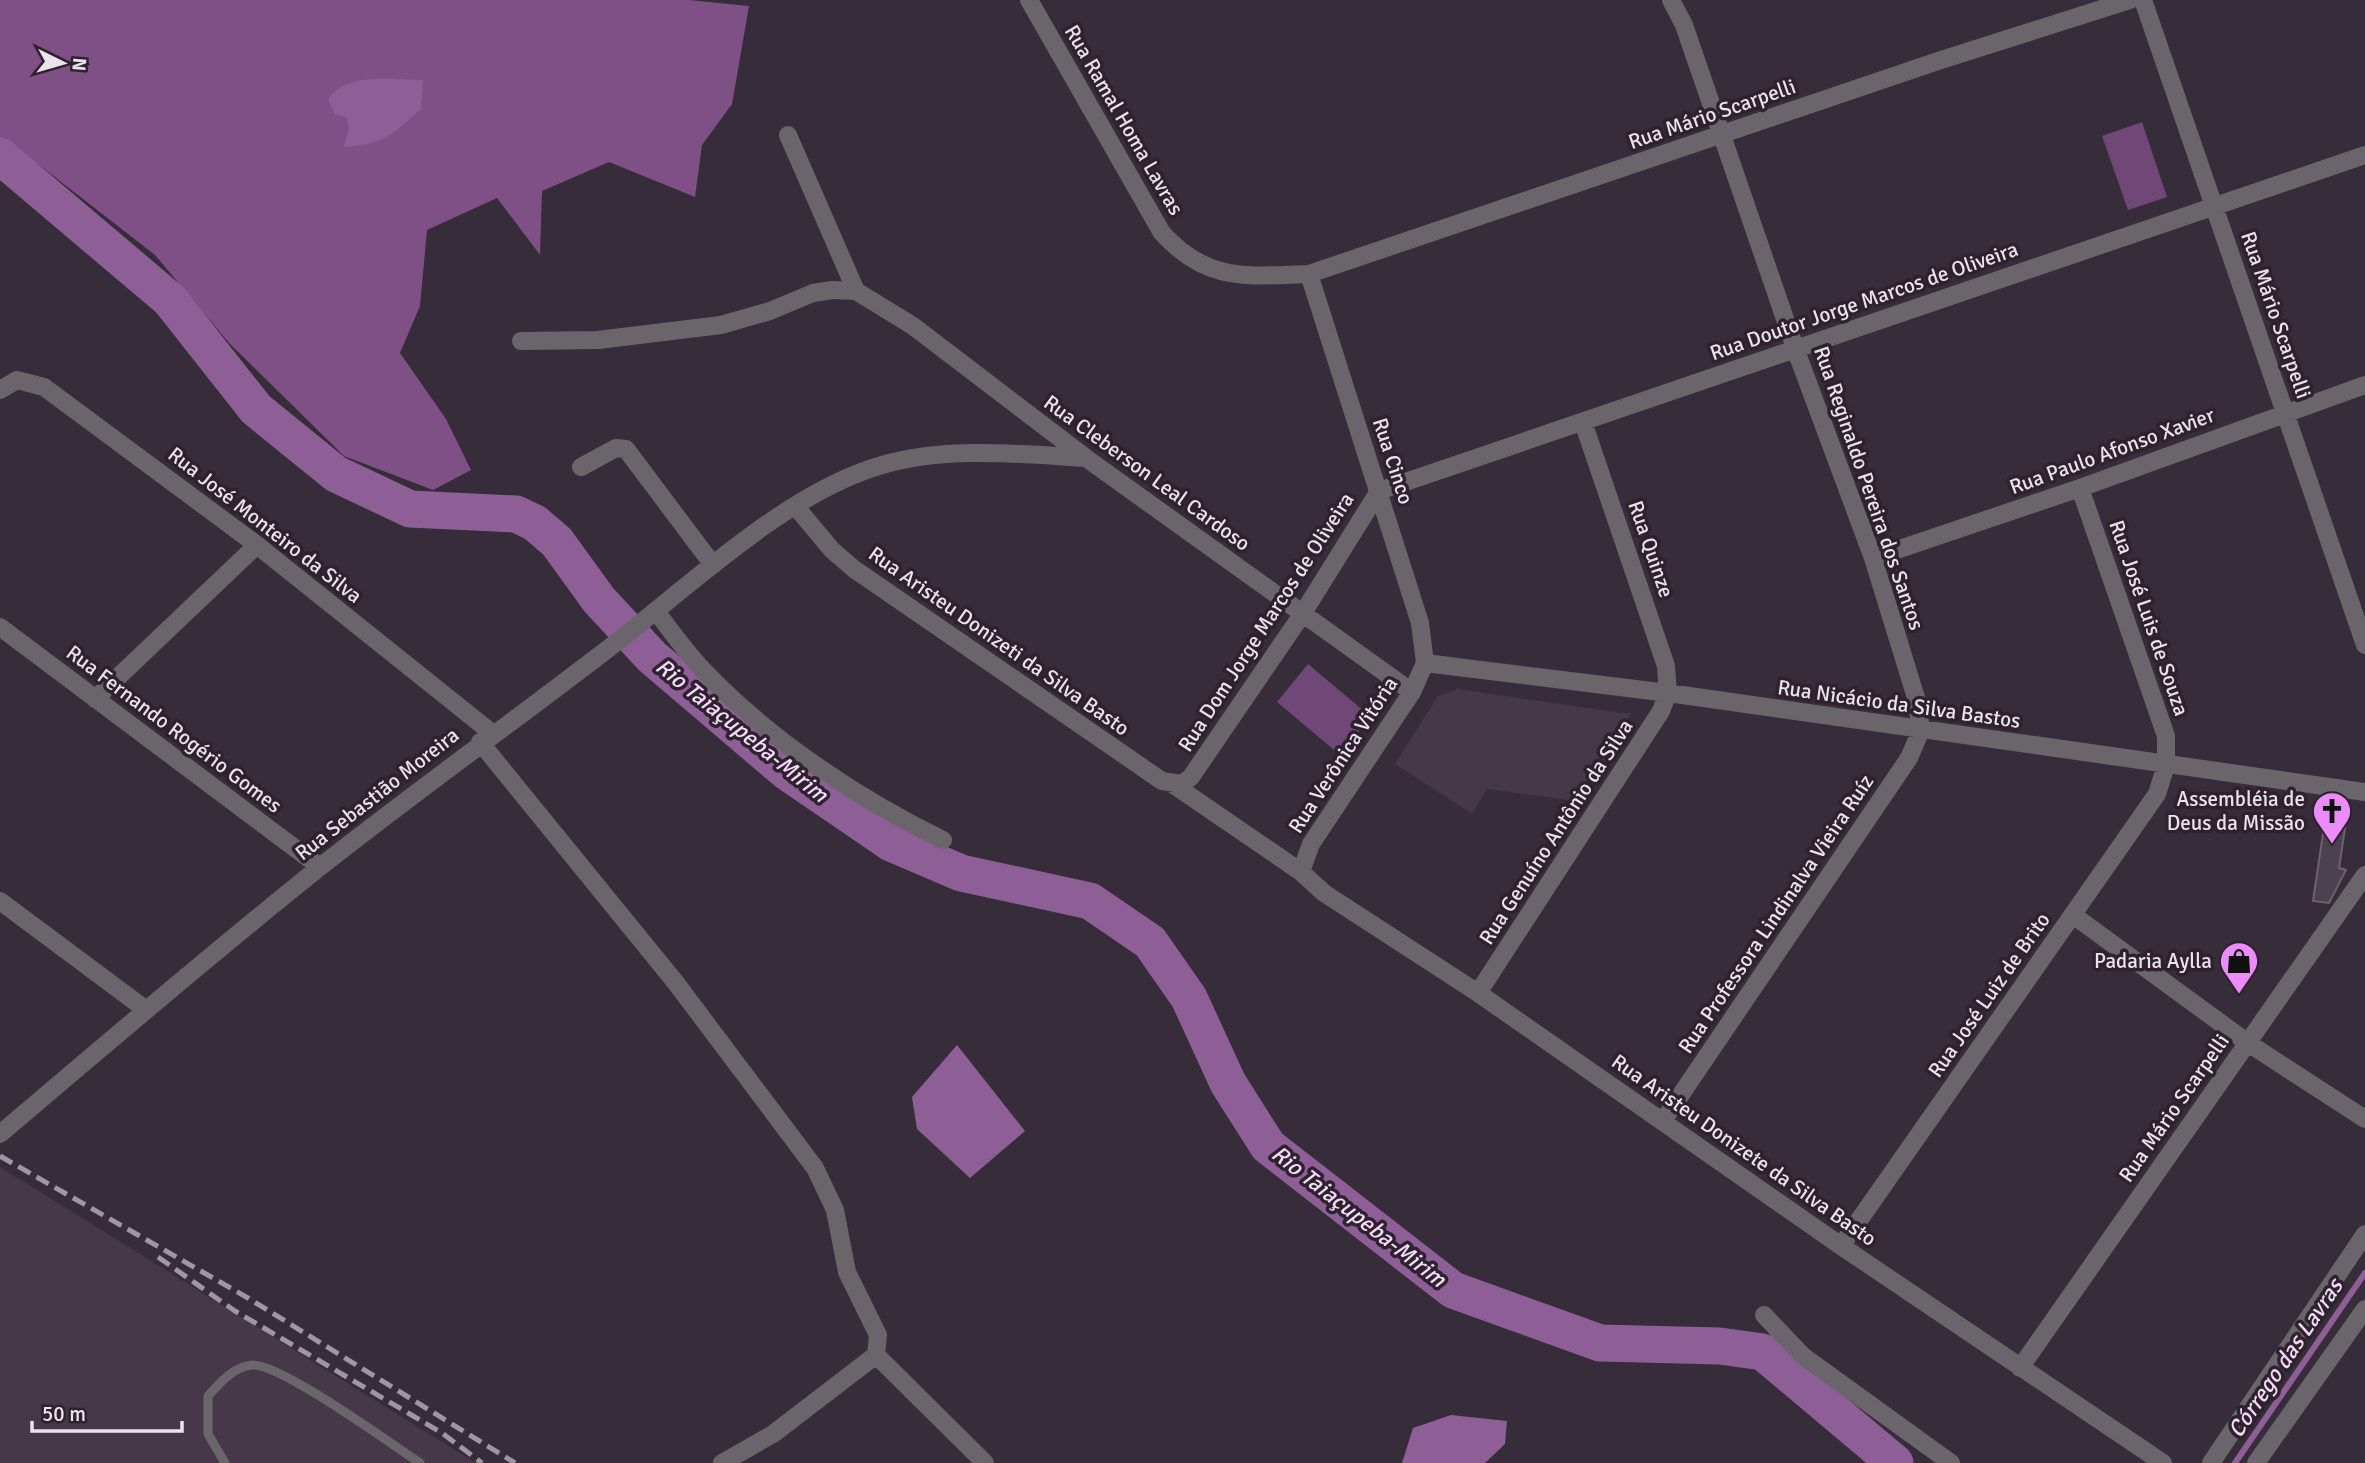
<svg xmlns="http://www.w3.org/2000/svg" width="2365" height="1463" font-family="Signika,sans-serif">
<rect width="100%" height="100%" fill="#372c39"/>
<!-- built -->
<path fill="#463749" d="M1458,689L1622,713H1631L1584,802L1487,789L1472,814L1395,764L1438,696Z
M0,1167L476,1463H0Z"/>
<!-- green -->
<path fill="#704877" d="M2142,122L2167,197L2128,210L2102,136Z
M1308,664L1371,717L1340,755L1277,702Z"/>
<!-- forest -->
<path fill="#7e5086" d="M0,0H689L749,6L732,104L702,145L695,197L609,162L542,191L540,255L497,198L427,230L420,306L400,353L446,419L471,470L433,490L344,456L230,344L155,255L38,164L0,141Z"/>
<!-- water -->
<path fill="#8e5f96" d="M423,80L421,109C391,135 386,144 344,147L349,129L347,118L335,114L328,100C344,71 393,80 423,80Z
M957,1045L1025,1131L970,1178L917,1129L912,1097Z
M1451,1415L1507,1421L1505,1444L1485,1463H1402L1413,1428Z"/>
<g fill="none" stroke-linecap="round" stroke-linejoin="round">
<!-- stream -->
<path stroke="#8e5f96" stroke-width="6" d="M2235,1463L2365,1273"/>
<!-- river -->
<path stroke="#8e5f96" stroke-width="37" d="M0,156L170,300L256,409L336,474L410,509L516,514L535,523L557,542L599,600L652,657L787,772L891,843L961,873L1090,901L1150,942L1189,998L1228,1083L1268,1146L1453,1290L1600,1343L1720,1346L1763,1352L1895,1463"/>
</g>
<!-- building -->
<path fill="#4c414e" stroke="#6d616f" stroke-width="2" d="M2325,820L2346,822L2339,868L2346,870L2329,903L2313,901Z"/>
<g fill="none" stroke-linecap="round" stroke-linejoin="round">
<!-- lane -->
<path stroke="#6a656b" stroke-width="9" d="M225,1463L208,1434V1396C220,1383 233,1367 252,1365C280,1363 391,1444 420,1463"/>
<!-- street -->
<path stroke="#6a656b" stroke-width="18" d="M1029,0L1162,233C1208,283 1246,276 1309,274L1941,60L2130,0
M2143,0L2365,645
M788,135L856,291
M1309,274L1420,623L1425,663
M521,341L598,340L721,325L770,311L813,293L832,290L856,291L913,326L1086,458L1412,692
M0,390L17,380L44,387L257,545L492,733
M581,467L616,448L626,449L713,565
M796,507L832,550L854,569L1162,781L1182,784L1191,777L1303,613L1379,491L2365,155
M1873,558L2080,488L2365,385
M656,611C671,631 686,652 703,670C770,740 857,798 943,840
M0,627L320,867
M1425,663L1668,693L2365,792
M95,699L257,545
M480,742L676,983L815,1168L835,1210L847,1272L878,1335L876,1355L773,1434L722,1463
M1174,785L1301,872L1324,893L1478,993L1841,1246L2163,1463
M1301,872L1311,844L1412,692L1425,663
M0,901L145,1009
M2073,915L2248,1043L2365,1119
M1478,993L1661,711L1668,693L1666,666L1583,422
M1663,1121L1909,758L1921,730L1917,701L1873,558L1795,348L1684,25L1671,0
M0,1134C106,1044 211,954 320,867C415,792 513,722 609,648C689,587 785,493 882,465C946,446 1020,454 1086,458
M1841,1246L2157,794L2166,765V736L2080,488
M1764,1315L1803,1356L1951,1463
M876,1355L985,1463
M2020,1368L2365,875
M2211,1463L2365,1234
M2256,1463L2365,1309"/>
<!-- rail -->
<path stroke="#9e96a0" stroke-width="5" stroke-dasharray="14 7" stroke-linecap="butt" d="M0,1156L248,1298L515,1463
M158,1257L235,1311L442,1433L482,1463"/>
</g>
<!-- icons -->
<defs>
<g id="church-pin" transform="scale(2.0125)"><path d="M0 17L-7.5 6A9.5 9.5 0 1 1 7.5 6Z" fill="#ec8cfb" stroke="#2d222e"/><path d="M-1.2-6h2.4v3.5h3.3v2.4h-3.3V6h-2.4V-.1h-3.3v-2.4h3.3Z" fill="#111"/></g>
<g id="shop-pin" transform="scale(2.0125)"><path d="M0 17L-7.5 6A9.5 9.5 0 1 1 7.5 6Z" fill="#ec8cfb" stroke="#2d222e"/><path d="M-5-2.5h2.3a2.7 3.5 0 0 1 5.4 0H5L5.5 6h-11ZM-1.5-2.5h3a1.5 2.3 0 0 0-3 0Z" fill="#111"/></g>
</defs>
<g fill-rule="evenodd">
<use href="#church-pin" x="2332" y="811"/>
<use href="#shop-pin" x="2239" y="961"/>
</g>
<g text-anchor="middle" stroke-width="7" stroke-linejoin="round" paint-order="stroke">
<!-- street labels -->
<g font-size="21" fill="#eae3eb" stroke="#2d222e">
<text transform="translate(1712 114) rotate(-19)" y="7">Rua Mário Scarpelli</text>
<text transform="translate(1124 120) rotate(60)" y="7">Rua Ramal Homa Lavras</text>
<text transform="translate(1864 301) rotate(-19)" y="7">Rua Doutor Jorge Marcos de Oliveira</text>
<text transform="translate(2276 315) rotate(71)" y="7">Rua Mário Scarpelli</text>
<text transform="translate(2112 451) rotate(-20)" y="7">Rua Paulo Afonso Xavier</text>
<text transform="translate(1393 461) rotate(72)" y="7">Rua Cinco</text>
<text transform="translate(1147 473) rotate(36)" y="7">Rua Cleberson Leal Cardoso</text>
<text transform="translate(1869 488) rotate(71)" y="7">Rua Reginaldo Pereira dos Santos</text>
<text transform="translate(265 525) rotate(38)" y="7">Rua José Monteiro da Silva</text>
<text transform="translate(1651 549) rotate(71)" y="7">Rua Quinze</text>
<text transform="translate(2149 618) rotate(71)" y="7">Rua José Luis de Souza</text>
<text transform="translate(1266 622) rotate(-57)" y="7">Rua Dom Jorge Marcos de Oliveira</text>
<text transform="translate(999 641) rotate(35)" y="7">Rua Aristeu Donizeti da Silva Basto</text>
<text transform="translate(1899 704) rotate(8)" y="7">Rua Nicácio da Silva Bastos</text>
<text transform="translate(174 729) rotate(37)" y="7">Rua Fernando Rogério Gomes</text>
<text transform="translate(1343 755) rotate(-57)" y="7">Rua Verônica Vitória</text>
<text transform="translate(377 794) rotate(-38)" y="7">Rua Sebastião Moreira</text>
<text transform="translate(1556 832) rotate(-57)" y="7">Rua Genuíno Antônio da Silva</text>
<text transform="translate(1776 914) rotate(-56)" y="7">Rua Professora Lindinalva Vieira Ruíz</text>
<text transform="translate(1989 995) rotate(-55)" y="7">Rua José Luiz de Brito</text>
<text transform="translate(2174 1108) rotate(-55)" y="7">Rua Mário Scarpelli</text>
<text transform="translate(1744 1150) rotate(35)" y="7">Rua Aristeu Donizete da Silva Basto</text>
</g>
<!-- poi labels -->
<g font-size="21" fill="#eae3eb" stroke="#2d222e" text-anchor="end">
<text x="2305" y="806">Assembléia de<tspan x="2305" dy="24">Deus da Missão</tspan></text>
<text x="2212" y="968">Padaria Aylla</text>
</g>
<!-- water labels -->
<g font-size="23" font-style="italic" fill="#f4d9f8" stroke="#2d222e">
<text transform="translate(742 730) rotate(39)" y="8">Rio Taiaçupeba-Mirim</text>
<text transform="translate(1359 1216) rotate(38)" y="8">Rio Taiaçupeba-Mirim</text>
<text transform="translate(2285 1358) rotate(-56)" y="8">Córrego das Lavras</text>
</g>
</g>
<!-- north arrow -->
<g transform="translate(63 63) rotate(95)" stroke="#2d222e" stroke-width="5" paint-order="stroke">
<path d="M0-5L12 26L0 18L-12 26Z" fill="#eae3eb"/>
<text y="-10" font-size="19" font-weight="bold" text-anchor="middle" fill="#eae3eb">N</text>
</g>
<!-- scale -->
<path d="M32 1421v10h150v-10" fill="none" stroke="#eae3eb" stroke-width="3.5"/>
<text x="42" y="1421" font-size="21" fill="#eae3eb" stroke="#2d222e" stroke-width="5" paint-order="stroke">50 m</text>
</svg>
